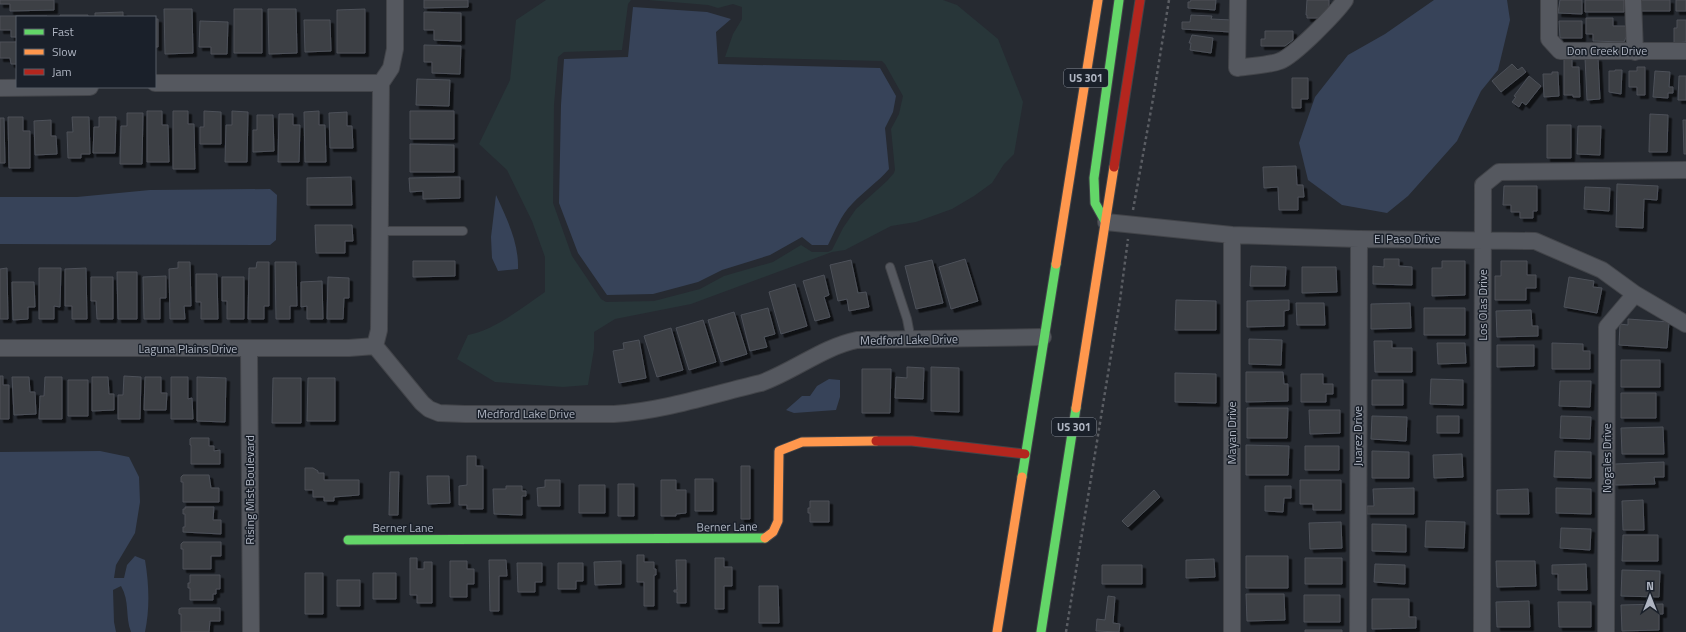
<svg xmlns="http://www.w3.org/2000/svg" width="1686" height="632" font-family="'Titillium Web',sans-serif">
<defs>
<filter id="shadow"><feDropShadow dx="3.5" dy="3.5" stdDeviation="0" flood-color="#0009"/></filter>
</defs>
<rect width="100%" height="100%" fill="#262a31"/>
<!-- green -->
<path fill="#283639" d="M546,0H631L628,4L622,50L564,52L558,57L554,105L553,203L572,256L601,299L606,302L654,301L700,289L724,276L773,262L801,245L812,252H828L832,250L843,228L856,209L887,181L894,173L895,170L891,129L899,114L903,96L885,64L882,61L725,57L733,34L742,19V7L733,4L718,8L708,5L648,0H943L957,5L998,39L1023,102L1014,154L1004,164L992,183L974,196L952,209L916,222L891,226L845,250L832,252L691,304L615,319L594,332V349L588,385L563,387L495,382L457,359L468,335C495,330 523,307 545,292V257L532,221L507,170L479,144L510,80L516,20Z"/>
<!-- water -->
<path fill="#374359" d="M1434,0H1507L1510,20L1498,70L1481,91L1457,141L1408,196L1387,213L1342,205L1308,180L1299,143L1315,97L1348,55L1385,34Z
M633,7L707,12L731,19L716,32L718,64L880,68L896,96L893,112L885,128L889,169C878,182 864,191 852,204C841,215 835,231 828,245H812L802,237L770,255L722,270L698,282L653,294L607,295L578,253L559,203L561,105L564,59L628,57Z
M270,189L277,195L276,240L270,245L0,244V197H77L150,190Z
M496,195C507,219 519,243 518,269L498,271L492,258L491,237Z
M829,379L840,380V397L836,410L794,413L786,410L802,396H810L817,386Z
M100,451L129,457L139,477L140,502L135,533L116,565L114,578H124L127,565L135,556L145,560C149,584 150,608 145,632H131C125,617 130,601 121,586L113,590L114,622L116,632H0V452Z"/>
<!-- building -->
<path fill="#3c3f45" stroke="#4d5159" filter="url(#shadow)" d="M0,0H54V10L10,11V4H0Z
M424,0H468V7L424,8Z
M1191,0H1216L1215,10L1188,8V2H1190Z
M1307,0H1329V6L1322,18H1307V15H1306Z
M1560,0H1582V14L1558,13Z
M1585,0H1624V12H1585Z
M1639,0H1670V11H1638Z
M1676,0H1686V11H1676Z
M164,9H192L193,53L165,54Z
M234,9H262V53H234Z
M268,9H296L297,53L269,54Z
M365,9V53H337V10Z
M123,12V17H95V13Z
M424,12L461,13V41L434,40V30H424Z
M60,15H88V17H60Z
M1191,15L1212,16L1211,19L1231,20L1230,32L1182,29V22H1190Z
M0,16H47V17H17V37H11V30H0Z
M1586,18H1613V26H1627V35L1624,42L1593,41V34H1586Z
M155,19H158V47H155Z
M304,20H330L331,51L305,52Z
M1677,20H1686V42L1674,43V28H1677Z
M200,21L228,22L227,54H211V47H199Z
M1559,21H1582V38H1560Z
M1265,31H1293V40L1285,46H1261V39H1265Z
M1192,35L1213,38L1211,53L1190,50L1191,43H1189Z
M0,42H17V64H11L10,58H0Z
M424,45L461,46L460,74L432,73V62H424Z
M1585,58H1598L1600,99L1587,100Z
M1564,59H1572V67H1579L1580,97H1573V95H1564Z
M1512,64L1518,70L1522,67L1526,72L1501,92L1492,81Z
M1637,67H1645V95H1637V87H1629V71H1637Z
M1615,70H1622L1621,94L1609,92V71H1615Z
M1655,71L1670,72L1669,87H1673V93H1668V98L1653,97Z
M1552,72H1558L1559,96L1544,97L1543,74H1552Z
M1529,76L1541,86L1526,105L1522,102L1519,107L1512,102L1516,97L1514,96Z
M1679,76H1686V100H1678Z
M1292,78H1308V99H1301V108H1292Z
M417,79L450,80L449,106L416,105Z
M147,111H162V125H168L169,162H147Z
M173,111H188V124H194L195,169H173Z
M204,111L221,112V144H200V127H204Z
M232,111L248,112L247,162H225L226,125H232Z
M319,111V125H325L326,162H305L304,112Z
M410,111H454V139H410Z
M347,112V126H352L353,148H330L329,113Z
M127,113H143L142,164H120L121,126H127Z
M279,114H293V125H300L299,162H278Z
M1650,114L1668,115L1667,152H1649Z
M257,115H273L274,151L253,152V130H257Z
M8,117H23V131H30V168H9Z
M72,117H89L90,154H81V158H68L67,132H73Z
M99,117H116L115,153H93L94,127H99Z
M0,118H4L5,163H0Z
M51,120V136H56L57,154L35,155L34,121Z
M1683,120H1686V154H1684Z
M1547,125H1571V158H1547Z
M1578,126H1601L1600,155L1577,154Z
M410,144L454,145V172H410Z
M1296,166L1297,185H1303L1304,197H1298V210H1279L1278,187L1264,188L1263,167Z
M351,177L352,205H307V178Z
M460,177V198L423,199V191L410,192L409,178Z
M1617,184L1658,186L1657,200L1644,199L1643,228L1616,227Z
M1504,186H1537V211H1533V218H1520V212H1511V205H1503Z
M1585,187L1610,188L1609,211L1584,209Z
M315,225H352L353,241H345V253H316Z
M965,259L978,301L951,309L939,267Z
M1384,259H1399V266L1412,267V285L1373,284V266L1384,267Z
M851,260L858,293L866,292L869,307L849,311L847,299L838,301L830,265Z
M932,260L943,303L916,309L905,266Z
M413,261H455V276L413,277Z
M1442,261H1465V295L1432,296V268H1442Z
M1501,261H1527V275H1536V288H1526V300H1495V276H1501Z
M178,262H190L191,306H184L185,319H170L169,269L178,268Z
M257,262H269V306H264V319H248L249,268H256Z
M275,262H296L297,306H290V319H276Z
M1251,266L1286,267L1285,286H1250Z
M1302,267H1336L1337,292L1302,293Z
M7,268L8,319H0V269Z
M39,268H61L60,307L54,306V319H39Z
M86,268L87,319H72V306H65V269Z
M117,272H137V319H118Z
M196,274H217L218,319H201V302H196Z
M824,275L829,295L824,297L830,317L815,321L803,281Z
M166,276V298H160V319H144L143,277Z
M91,277H113V319H97L96,301H91Z
M222,277H244V319H227V301H222Z
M328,277L349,278V298H344L343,319H327Z
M1569,277L1594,281L1593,287L1602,288L1597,313L1564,307Z
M322,281L323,319H307V306L301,307V282Z
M12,282H34L35,307H28V319L13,320Z
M795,284L807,326L781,334L769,292Z
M1176,300L1216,301V330H1175Z
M1289,300V310L1284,311V326L1247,327V301Z
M1296,303H1324L1325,325H1297Z
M1410,303L1411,328L1371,329V304Z
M768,308L775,334L764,337L767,347L750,351L741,315Z
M1424,308H1465V335H1424Z
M1531,310L1532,326H1538V336L1497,337L1496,311Z
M734,312L747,354L721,362L708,320Z
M1628,319L1669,322L1667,348L1619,345L1620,324L1628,325Z
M703,320L716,362L689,370L676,328Z
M671,328L683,370L657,377L644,336Z
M1249,339L1282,340L1281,365L1249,364Z
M639,340L646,378L619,383L613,351L624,349L623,343Z
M1374,341H1392V348H1412V372H1375Z
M1437,343H1465L1466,363L1438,364Z
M1552,343L1583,344V351H1590V369H1552Z
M1497,345H1534V366L1497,367Z
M1621,360H1660V387H1621Z
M907,367L924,368L923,399L895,398L896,377L907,378Z
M931,367L959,368V412L931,411Z
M862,369H891L890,413H862Z
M1246,372H1283L1284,384H1288V401L1246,402Z
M1175,373L1216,374V403L1175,402Z
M1301,374H1323V384H1333V394H1326V402H1301Z
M0,376H3V385H9V419H0Z
M124,376L141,377L140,419H118V395H123Z
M12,377H29L30,392H35L36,414L14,415Z
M45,377H62V419H39L40,396H44Z
M92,377H108L109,394H114V410L92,411Z
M145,377H161V393H167L166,410H144Z
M171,377H188V399L192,398L193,419H171Z
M197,377L226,378L225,422L197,421Z
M273,378H301V423H272Z
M308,378H335V421H307Z
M1431,379L1463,380V405L1430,404Z
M68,380H88V416H68Z
M1372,380H1403V405H1372Z
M1560,381H1591L1590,407L1559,406Z
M1621,393H1656V418H1621Z
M1247,408H1288L1287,438H1247Z
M1309,410H1340V433L1310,434Z
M1372,416L1407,417L1406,441L1371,439Z
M1437,416H1459V433H1437Z
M1561,416L1591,417L1590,439L1560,438Z
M1663,427L1664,454H1622L1621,428Z
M191,438H209V446H214V451L220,450V464H191V445H190V439Z
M1246,445L1289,446L1288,475H1246Z
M1305,446H1339V470H1305Z
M1372,451L1409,452V478H1372Z
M1555,451L1591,452V478L1554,477Z
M1462,454L1463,477L1434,478L1433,455Z
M467,456H476V466H483V509H467V505H459V486L467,485Z
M1664,462V477H1654L1655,484L1615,485V464Z
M741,466H750V519H741Z
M305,468H313L318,471V473H324V480H359V495L334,497V501H324V497H313V490H305Z
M390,472H399L398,515H389Z
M183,475H209L211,488H219V502H183V482H181V477Z
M427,476H449L450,503L428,504Z
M695,479H713V511H695Z
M545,480H560V506H538L537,488L545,487Z
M661,480H676V490H686V513L676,514V516H661Z
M1300,480H1341V510H1313V504H1300Z
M618,484H634V516H618Z
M579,485H605V513H579Z
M506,486H522V491H526V496H522V515L494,514L493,489H506Z
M1265,486H1291V498H1284L1283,512L1265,511Z
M1414,488V514H1367V506H1374L1373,489Z
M1556,488L1591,489V514L1556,513Z
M1528,489L1529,514H1497V490Z
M1154,490L1160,497L1128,527L1122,521Z
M1643,500L1644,530H1623L1622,501Z
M810,501H829V522H810V513H808V508H810Z
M185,507H214L213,520H221V534L183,532V527H185V514H183V509H185Z
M1426,521L1465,522L1464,548L1425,547Z
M1341,522L1342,548L1310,549L1309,523Z
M1372,524L1406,525V552L1372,551Z
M1561,528L1591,529L1590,550L1560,548Z
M1623,535H1658V561H1622Z
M183,542H221V556H211V569H183V549H181V544Z
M637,555H644V562H654V569H656V575H654V606H644V582H637Z
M1246,556H1288V588H1246Z
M410,558H417V569H424V562H432V603H417V595H410Z
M715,558H724V567H732V586H724V609H715Z
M1305,558H1342V584H1305Z
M1214,559L1215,577L1186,578V560Z
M489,560H506L507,576H499V611H490Z
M676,560H686V603H677V592H674V590H677Z
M450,561H467V569H474V584H467V597H450Z
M621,561V584L595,585L594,562Z
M1496,561H1535L1536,586L1497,587Z
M517,563H542V582H535V592H518Z
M558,563H583V581H576V589H558Z
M1375,564L1405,565V584L1374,582Z
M1586,564L1587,590H1558V574H1552V565Z
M1102,565H1142V584H1102Z
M1622,570L1660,571L1659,597L1621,596Z
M305,573H323V614H305Z
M373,573H396V599H373Z
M190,575H220V589H216V594H213V600H190V588H188V583H190Z
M337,580H360V606H337Z
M759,586H778L779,623H759Z
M1246,594H1284L1285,620L1247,621Z
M1304,595H1340V622H1304Z
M1108,596L1115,597L1113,623L1120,624L1119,632L1096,631L1097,619L1105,620Z
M1372,599H1409V617H1416V628L1372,629Z
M1529,601L1530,627H1497L1496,602Z
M1558,602H1591V627H1559Z
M1663,604V614H1659V630L1622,631L1621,605Z
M181,608H220V621H210L209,632H181V614H179V609Z
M1305,630H1342V632H1305Z"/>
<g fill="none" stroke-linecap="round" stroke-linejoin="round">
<!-- lane casing -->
<g stroke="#424449" stroke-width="10">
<path id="lane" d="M380,231H463
M890,267L907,319L911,340"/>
</g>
<!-- street casing -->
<g stroke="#424449" stroke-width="18">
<path id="street" d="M1238,0L1237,68C1249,66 1270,65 1280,61C1294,56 1336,13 1345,0
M1549,0V39L1560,51H1686
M1633,0L1635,52
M155,83H381
M0,88L90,87
M1106,222L1232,235L1359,239L1535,241L1602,270L1635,294L1686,324
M1232,235V632
M375,346L422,403L429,409L439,413L465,414H614C664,411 713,394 761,383C794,371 823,347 857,340L1043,337
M375,346L379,330L381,83L391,68L395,49V0
M0,348H349L375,346
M249,349L251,632
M1358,632L1359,239
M1482,632L1483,185L1499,172L1686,170
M1606,632L1607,327L1635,294"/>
</g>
<!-- fast casing -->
<g stroke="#424449" stroke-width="11">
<path id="fast" d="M1105,221L1095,203L1094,178L1119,0
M1022,477L1056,264
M348,540L765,538
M1041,632L1076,408"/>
</g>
<!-- slow casing -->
<g stroke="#424449" stroke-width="11">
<path id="slow" d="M1056,264L1098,0
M1076,408L1114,167
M765,538L773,532L778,521L779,451L802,442L876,441
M997,632L1022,477"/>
</g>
<!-- jam casing -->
<g stroke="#424449" stroke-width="11">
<path id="jam" d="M1114,167L1140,0
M876,441H912L1025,454"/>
</g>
<!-- path -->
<path stroke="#5a5d63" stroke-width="2.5" stroke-dasharray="3 3" stroke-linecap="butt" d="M1133,210L1153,99L1169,0
M1066,632L1120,300L1128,239"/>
<!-- lane -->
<use href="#lane" stroke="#55585f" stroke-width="8"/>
<!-- street -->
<use href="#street" stroke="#55585f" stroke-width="16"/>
<!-- fast -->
<use href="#fast" stroke="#63d668" stroke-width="9"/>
<!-- slow -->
<use href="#slow" stroke="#ff974d" stroke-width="9"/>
<!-- jam -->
<use href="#jam" stroke="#b3261e" stroke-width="9"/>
</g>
<g text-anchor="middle" stroke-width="3" stroke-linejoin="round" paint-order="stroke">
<!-- shield labels -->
<g fill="#1a202a" stroke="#828894" stroke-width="1">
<rect x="1064" y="69" width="44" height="18" rx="3"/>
<rect x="1052" y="418" width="44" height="18" rx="3"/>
</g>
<g font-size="11" font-weight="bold" fill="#afb5c2">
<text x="1086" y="82">US 301</text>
<text x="1074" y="431">US 301</text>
</g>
<!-- street labels -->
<g font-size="12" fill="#afb5c2" stroke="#1a202a">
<text x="1607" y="55">Don Creek Drive</text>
<text x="1407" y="243">El Paso Drive</text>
<text transform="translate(1483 305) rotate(-90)" y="4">Los Olas Drive</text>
<text transform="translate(909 340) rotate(-1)" y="4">Medford Lake Drive</text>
<text x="188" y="353">Laguna Plains Drive</text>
<text x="526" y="418">Medford Lake Drive</text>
<text transform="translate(1232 433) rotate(-90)" y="4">Mayan Drive</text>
<text transform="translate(1358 436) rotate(-90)" y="4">Juarez Drive</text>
<text transform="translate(1607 458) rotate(-90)" y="4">Nogales Drive</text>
<text transform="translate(250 490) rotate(-90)" y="4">Rising Mist Boulevard</text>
<text transform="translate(727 527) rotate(-1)" y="4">Berner Lane</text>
<text x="403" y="532">Berner Lane</text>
</g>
</g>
<!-- legend -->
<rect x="16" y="16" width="140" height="72" fill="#1a202a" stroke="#565c67"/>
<rect x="24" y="29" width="20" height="6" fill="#63d668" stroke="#565c67"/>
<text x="52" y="36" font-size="12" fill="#afb5c2">Fast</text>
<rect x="24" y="49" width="20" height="6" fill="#ff974d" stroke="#565c67"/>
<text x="52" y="56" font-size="12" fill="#afb5c2">Slow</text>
<rect x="24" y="69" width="20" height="6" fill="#b3261e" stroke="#565c67"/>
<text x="52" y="76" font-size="12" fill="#afb5c2">Jam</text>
<!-- north arrow -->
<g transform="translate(1650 596)" stroke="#1a202a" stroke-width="3" paint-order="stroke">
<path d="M0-3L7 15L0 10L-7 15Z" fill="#afb5c2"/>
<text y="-6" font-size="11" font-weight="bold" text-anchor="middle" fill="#afb5c2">N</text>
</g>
</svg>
